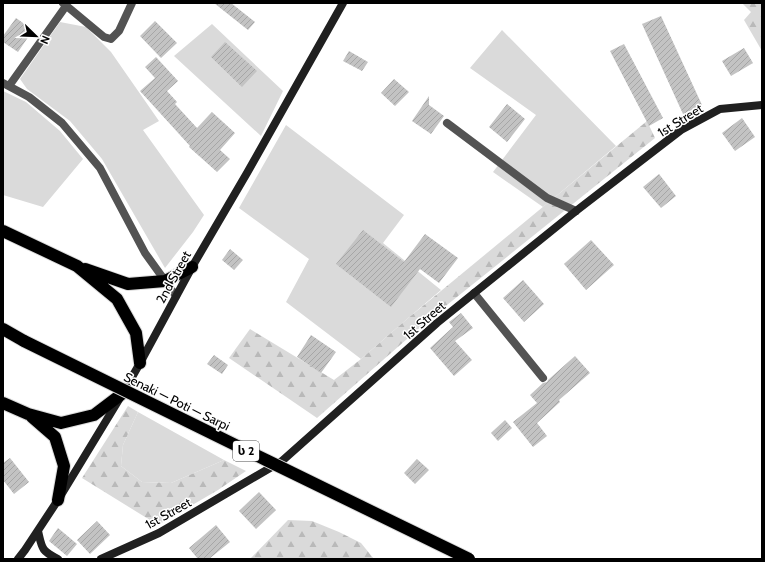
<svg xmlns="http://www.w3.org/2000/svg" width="765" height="562" font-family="Cabin,'Noto Sans Georgian',sans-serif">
<defs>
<pattern id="forest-firs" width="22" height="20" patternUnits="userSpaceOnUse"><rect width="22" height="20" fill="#dadada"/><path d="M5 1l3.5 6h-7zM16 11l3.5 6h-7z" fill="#b9b9b9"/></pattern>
<pattern id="building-hatch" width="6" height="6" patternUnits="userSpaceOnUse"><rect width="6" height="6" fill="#c3c3c3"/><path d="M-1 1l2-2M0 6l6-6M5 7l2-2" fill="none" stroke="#a6a6a6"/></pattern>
</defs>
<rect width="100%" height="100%" fill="#fff"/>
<!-- grass -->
<path fill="#dadada" d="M60,22L86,27L111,52L159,121L143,130L204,215L193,232L165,268L102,159L70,121L27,89L20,79Z
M212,24L283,91L261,136L174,56Z
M502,30L616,146L543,207L493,172L536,115L470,68Z
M3,91L26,102L60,131L83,159L43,207L3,195Z
M286,125L404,215L383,243L441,290L407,319L361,359L286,302L309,259L239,208Z
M138,412L224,460L171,483L142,482L121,466L123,445Z"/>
<!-- forest -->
<path fill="url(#forest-firs)" d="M742,3H762V51L744,20L751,12Z
M647,121L655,138L432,317L317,418L229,358L250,329L334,380L361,359L407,319Z
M128,406L138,412L123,445L121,466L142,482L171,483L224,460L246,471L218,490L158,525L82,478Z
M288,520L312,521L339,532L361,543L374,559H250Z"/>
<!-- building -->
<path fill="url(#building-hatch)" d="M214,3H231L255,22L248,30Z
M661,16L702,105L683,114L642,24Z
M16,18L33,30L18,52L3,42V36Z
M155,21L177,43L161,58L140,36Z
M225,42L257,71L242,87L211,57Z
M624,44L663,118L649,126L610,51Z
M744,48L753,63L731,76L722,61Z
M349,51L368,62L362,71L343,61Z
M156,57L178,81L167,91L177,102L175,104L197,128L212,112L235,133L220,150L230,159L217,172L189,147L190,146L140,91L155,78L145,67Z
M394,79L409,92L395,106L381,93Z
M429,96V105L444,116L431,134L412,121Z
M507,104L525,119L507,142L489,127Z
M742,118L755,137L735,151L722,133Z
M659,174L676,196L661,208L643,187Z
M363,230L404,262L425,234L458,258L439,283L420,269L391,307L336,264Z
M591,240L614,265L586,290L564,264Z
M230,249L243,260L234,270L222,260Z
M523,280L544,304L524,322L503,298Z
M461,313L473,328L455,341L472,360L454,376L430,348L453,327L449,322Z
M311,335L336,352L321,373L297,357Z
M214,355L228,365L222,374L207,364Z
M575,356L590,373L559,400L560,402L537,423L547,436L533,447L513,422L537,403L530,395L543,383L547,382L548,380Z
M505,420L512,428L498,441L491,433Z
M10,458L29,482L14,494L3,480V463Z
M417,459L429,470L415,484L404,473Z
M259,492L276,510L256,529L239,511Z
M97,521L110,535L90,554L77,540Z
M216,525L230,542L209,559H198L189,548Z
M58,528L77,544L67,556L49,541Z"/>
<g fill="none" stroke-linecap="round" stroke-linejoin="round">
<!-- highway casing -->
<g stroke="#dbdbdb" stroke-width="14">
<path id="highway" d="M3,231L77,266L117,299L136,333L140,363
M85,269L128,284L165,281L192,267
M3,329L24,341
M3,403L28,414L61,423L94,415L123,393
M32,417L55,437L64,466L58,500"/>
</g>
<!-- street -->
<path stroke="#535353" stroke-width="8" d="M63,3L104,37L111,39L119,31L132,3
M3,83L29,97L62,123L100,168L145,253L176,296
M9,86L66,6
M447,123L547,198L576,211
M474,293L543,378"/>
<!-- secondary -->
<path stroke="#202020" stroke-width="8" d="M38,531C42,548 41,551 58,559
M18,559L25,550L58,500L123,393L140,363L192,267L247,173L343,3
M101,559L159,533L282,461L437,323L576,211L681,130L720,109L762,105"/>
<!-- highway -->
<use href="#highway" stroke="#000" stroke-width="12"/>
<!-- highway-bridge casing -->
<g stroke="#dbdbdb" stroke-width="14" stroke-linecap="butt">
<path id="highway-bridge" d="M24,341L268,461L469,559"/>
</g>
<!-- highway-bridge -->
<use href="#highway-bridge" stroke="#000" stroke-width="12"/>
</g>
<g text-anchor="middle" stroke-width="3" stroke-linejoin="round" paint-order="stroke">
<!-- shield labels -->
<rect fill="#fff" stroke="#4c4c4c" stroke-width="1" x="233" y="441" width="26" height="20" rx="3"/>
<g font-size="12" font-weight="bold" fill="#000">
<text x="246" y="455">ს 2</text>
</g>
<!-- street labels -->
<g font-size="13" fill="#000" stroke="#fff">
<text transform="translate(680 120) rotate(-32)" y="5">1st Street</text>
<text transform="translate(173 277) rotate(-61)" y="5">2nd Street</text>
<text transform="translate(424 320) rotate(-41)" y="5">1st Street</text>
<text transform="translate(177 401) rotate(26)" y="5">Senaki — Poti — Sarpi</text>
<text transform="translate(168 513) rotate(-29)" y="5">1st Street</text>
</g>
</g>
<!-- border -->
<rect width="765" height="562" fill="none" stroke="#000000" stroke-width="8"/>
<!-- north arrow -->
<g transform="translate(36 36) rotate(113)" stroke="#ffffff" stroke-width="3" paint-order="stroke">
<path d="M0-3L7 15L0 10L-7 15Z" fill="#000000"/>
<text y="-6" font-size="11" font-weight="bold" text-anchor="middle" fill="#000000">N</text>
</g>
</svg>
